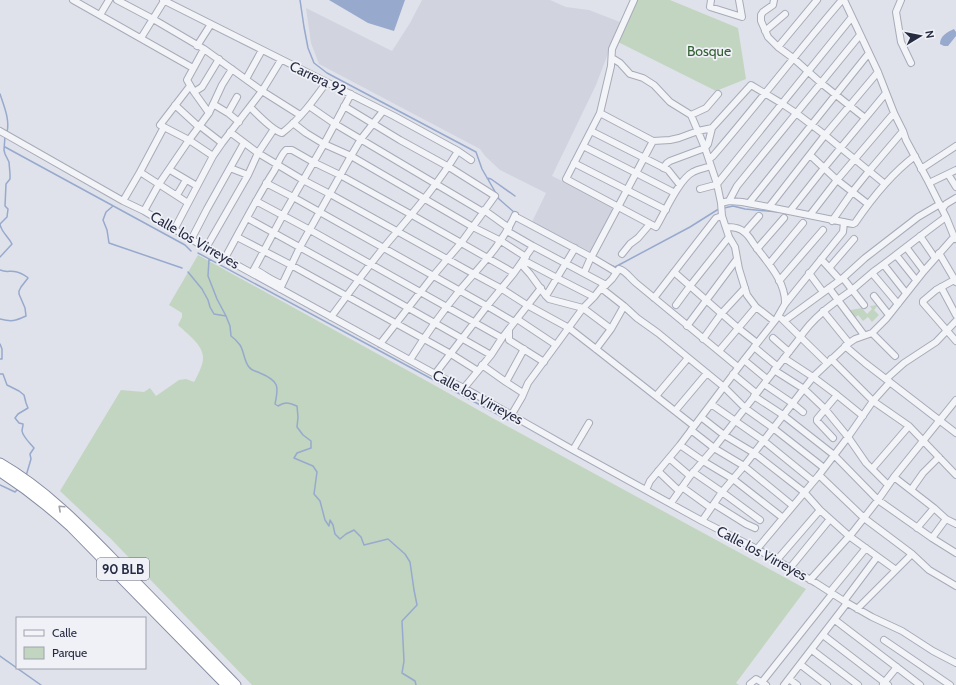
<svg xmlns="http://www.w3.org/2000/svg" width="956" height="685" font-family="Cabin,sans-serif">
<rect width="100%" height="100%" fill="#dfe2ea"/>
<!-- built -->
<path fill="#d1d4df" d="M422,0H550L566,7L589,10L620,22L596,85L552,176L615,207L593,253L532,222L546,193L500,170L485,156L480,149L319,64L311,43L306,8L392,51L410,23Z"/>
<!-- green -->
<path fill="#c2d5c0" d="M636,0H670L738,28L746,79L716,91L618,42Z
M198,255L434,385L496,420L806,589L736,683L739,685H252L111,539L60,491L121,390L144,392L150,388L156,396L179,380L186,379L194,382C197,377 203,365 203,359C204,345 187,334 178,325L182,317V313L169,305Z
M878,305L874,310L879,315L872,322L868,317L863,321L858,315L856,317L845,311L862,308L867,314L872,309L870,306Z"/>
<!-- water -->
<path fill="#97a9cd" d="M329,0H405L394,31L368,23Z
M954,29L956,32V36L948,46H944L940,44C940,36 947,32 954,29Z"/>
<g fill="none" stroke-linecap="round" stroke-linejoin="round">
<!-- stream -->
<path stroke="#97a9cd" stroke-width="1.5" d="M300,0L304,27L308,48L314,63L327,73L476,152L482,169L497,195L499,199L515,213
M0,94C4,106 10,120 7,132
M5,147L185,245L191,251
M487,178L491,179L515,196
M113,206L106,212L103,220L107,230L109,243L182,268
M724,208L733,206L745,209L779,212
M834,223L842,225
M198,253L508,420
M0,257L12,244C8,236 1,232 0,224L7,217L8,209L5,206L6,184L10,179V174L9,162L5,154L4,150L5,136
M209,259L208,276L217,299L226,316
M606,263L615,267L690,227L717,210L720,209
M0,270C7,273 10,270 17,272C21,273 24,275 27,277L28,278L21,287L19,291V294L25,308L26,316C15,321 12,322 0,319
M188,272L202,289L208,300L210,307L214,314L226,316L230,326L231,336C234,338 237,341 240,345C244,351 244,361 249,367C252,371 256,371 260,373C279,381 279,386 275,404L278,406C286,401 289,403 297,406L298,417L297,427L303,435L311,441V448L297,453L294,458L313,466L317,472L314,494L320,501L325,520L329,526L330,520L333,525L335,534L340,539L346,534L354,530L361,537L364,545L388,539L405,554L410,562L414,590L417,605L402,621L404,661L402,673L415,681L416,685
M0,344L2,349V359H0
M0,374H3L7,385L19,391L24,395L26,403L28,408L18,414L15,418L19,423L23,424C23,427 22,429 22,431C23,437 30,443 34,448L30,454L31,459L26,476
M0,485L15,492L17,490
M0,656L41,685"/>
<!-- minor casing -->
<g stroke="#a8abb8" stroke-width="8">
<path id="minor" d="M73,0L193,68
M117,0L153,19L204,49L262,91L300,115
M163,0L394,116L458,151L471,160
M634,0L612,49L611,66L600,113L566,179L656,227C664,214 679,179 693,172C698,169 705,168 711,166
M711,0L710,7L742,17L739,0
M774,0L773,5L763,12L761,15V21L768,37L778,47L793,58L821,83L865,118
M844,0L878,72L894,113L903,131L906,140L927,179L946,217L955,239
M901,0L896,12L901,42L911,63
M100,15L109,0
M765,31L785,14
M141,38L164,1
M197,46L211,24
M778,47L817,0
M204,49L187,80L194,92L209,113
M612,58L620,63L630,74L643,78L654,85L670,102L691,115L705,148L717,184L721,203L722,216L729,237L735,247L739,269L747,295L756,307L774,321
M246,79L262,50
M190,86L160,125L189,140L213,156
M194,92L202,87L219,59
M213,104L228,113L239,122
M175,105L199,127
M309,106L335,124L483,212
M344,106L400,140L449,167L495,196L461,243L433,276L380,344
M250,107C257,114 273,131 282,133C300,119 313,101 326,83
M228,113L237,97
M600,113L653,141L670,140L679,138L698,131L712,128
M691,115L706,108L718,94
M293,123L306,133L324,144L351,156L473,227L501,241L526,257
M200,126L222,143
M0,131L123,201L144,211L206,248L435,374L464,388L573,450L702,521L757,549L816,583L844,601L872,617L902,631L933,651L956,663
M591,131L668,170L680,185
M230,132L258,153L303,180L330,194L474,274L502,289L527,305L569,328L596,349L694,426
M583,146L636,173L675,193
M810,155L837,180L868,204
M709,159L713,156C757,105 798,51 842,0
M574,163L666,210
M230,168L248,175
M663,168L667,163L670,161L705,148L708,144L712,128L751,85L781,103L796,113L825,135L885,184
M921,169L956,146
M170,170L197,186
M140,172L188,203
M948,174L956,187
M266,183L293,197L487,306L514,322
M929,183L956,170
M700,189L715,185L717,184L852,17
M177,195L186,180
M123,201L140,172L164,127
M256,201L310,230L502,338
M729,201L742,202L769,207L853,224L855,223C872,198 891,174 915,156
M721,203L729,201L737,186L860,35
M749,203L869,53
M769,207L825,135L878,72
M942,209L946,204L956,198
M484,210L509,228
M144,211L159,184L189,140L209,113L222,85L232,69
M790,211L824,168L886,93
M810,215L837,180L894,113
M514,217L518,218L591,257L616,272
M247,218L359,280L491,355
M832,221L853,191L869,171L903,131
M727,227C732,227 740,228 744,232C749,235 752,242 756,247C768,263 786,282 785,304
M175,228L213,156L222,143L262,91L281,60
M507,231L533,246L606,285
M745,232L759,216
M920,236L935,258
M237,237L291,265L451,354L478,371
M192,238L207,209L244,143
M906,247L924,271
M206,248L248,175L258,153L274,129
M757,249L784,218
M939,253L956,282
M593,254L653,141
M622,254L630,244L638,238L650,224
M896,255L916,280
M225,258C241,229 256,199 274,171C278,164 280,156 286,150H292L313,162L340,175L412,215L514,273
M821,259L840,280
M523,260L557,278L594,297
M521,264L530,274L546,296L549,299L583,308L611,329
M769,264L803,223
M884,265L906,293
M829,268L854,239
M254,269C264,274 272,281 282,284
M674,272L738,328L757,343
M252,273L283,215L324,144L351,94
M584,273L591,257
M809,273L823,292
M872,273L898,304
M843,278L864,305
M956,279L936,290L923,301V303L956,341
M779,281L823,230
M941,287L956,315
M601,288L624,306L637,318L658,333L724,387L745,408L773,428L824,468
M829,288L864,335
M280,289L300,247L351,156L361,139L383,111
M546,296L575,248
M874,296L889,315
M654,298L716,218L722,216
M676,305L690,286L729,237
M823,311L849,343
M331,317C349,293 366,269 385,246C410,216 437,186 458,151
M517,319L556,345
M782,319L827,363
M784,321L843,278L865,258L918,217L940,204
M687,326L737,259
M509,329V340L544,362
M872,333L895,356
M773,338L789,352
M703,339L721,314L745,288
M845,346L865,363L956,433
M754,347L777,366
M596,349L611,329L624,306
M719,351L756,307
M784,358L813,377L837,395L863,416
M831,359L873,401L909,426L956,475
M410,360C425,336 442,312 460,290C481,265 501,246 515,215
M744,360L767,379
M482,365L506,382
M774,370L804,389L825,409L848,437L866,463L888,485
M435,374L487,306L514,273L533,246
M733,374L756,393
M886,379L904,363L936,342L956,321
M764,384L792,403L803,412
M464,388L491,355L502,338L541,288
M523,393L506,382L524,349
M656,396L688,358
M754,396L783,415L834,455L878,500L932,538L956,553
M711,404L764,441L813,481
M675,411L707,373
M512,414L522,397L528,383L556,345L583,308L594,297L601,288L606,285L612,279L619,269C625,270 631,279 636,283L738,367
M701,417L724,435L754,453L804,492L820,510L849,536L896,570
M691,430L714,448L744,466L793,506
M833,438L817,421V419L837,395
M680,445L703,461L733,479L783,518
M573,450L589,423
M669,458L690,476
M872,469L909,426
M658,471L679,491
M693,472L722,492L760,520
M819,475L864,518L912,554L929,570L956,586
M894,477L934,508L946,519L956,524
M682,487L711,508
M646,490L650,481L680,445L744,360L777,318L785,304L843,232L844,222
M911,490L923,473L939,457
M671,503L690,476L714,448L799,339C812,318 832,304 852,290C859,284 866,278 873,272C898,254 921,235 946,217
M714,504L746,524L755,528
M702,521L711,508L722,492L744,466L813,377L849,343L855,339L872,333L886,319L924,271L954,237
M917,528L934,508
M932,538L946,519
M757,549L819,475L848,437L873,401L890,382
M776,561L820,510
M790,568L830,519
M810,580L853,532L878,500L894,477L956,400
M830,592L866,548
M844,601L877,557
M857,609L912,554
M835,620L920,685
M823,635L888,685
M884,640L950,685
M812,650L858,685
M801,665L827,685
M789,679L797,685
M762,682L832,594
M750,684L756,679L766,685
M883,684L897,667
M784,685L847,603"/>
</g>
<!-- highway casing -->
<g stroke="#868ca2" stroke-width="11">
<path id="highway" d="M0,463C45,489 80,525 115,561C156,602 196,644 236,685
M0,472C25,488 48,506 71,527L226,685"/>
</g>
<!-- minor -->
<use href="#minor" stroke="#f3f4f8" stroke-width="6"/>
<!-- highway -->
<use href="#highway" stroke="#fff" stroke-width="9"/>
</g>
<!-- one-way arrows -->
<defs><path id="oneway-chevron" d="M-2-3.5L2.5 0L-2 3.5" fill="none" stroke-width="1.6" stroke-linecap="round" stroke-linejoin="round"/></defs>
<use stroke="#9ea0aa" href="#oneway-chevron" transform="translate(61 508) rotate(-137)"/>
<g text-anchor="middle" stroke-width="3.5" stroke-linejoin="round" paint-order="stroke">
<!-- shield labels -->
<rect fill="#eff1f7" stroke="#636779" stroke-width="1" x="97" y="558" width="52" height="22" rx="3"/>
<g font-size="13" font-weight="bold" fill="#272c43">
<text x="123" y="574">90 BLB</text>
</g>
<!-- park labels -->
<g font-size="14" fill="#346033" stroke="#eff1f7">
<text x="709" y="56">Bosque</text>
</g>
<!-- street labels -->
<g font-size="14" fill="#272c43" stroke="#eff1f7">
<text transform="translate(318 78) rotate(26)" y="5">Carrera 92</text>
<text transform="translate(195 240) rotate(30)" y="5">Calle los Virreyes</text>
<text transform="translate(478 397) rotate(28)" y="5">Calle los Virreyes</text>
<text transform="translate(762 553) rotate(28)" y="5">Calle los Virreyes</text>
</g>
</g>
<!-- legend -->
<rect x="16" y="617" width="130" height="52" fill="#eff1f7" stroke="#9fa2af"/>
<rect x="24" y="630" width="20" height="6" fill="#f3f4f8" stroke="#9fa2af"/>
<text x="52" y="637" font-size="12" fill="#272c43">Calle</text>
<rect x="24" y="647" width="20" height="12" fill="#c2d5c0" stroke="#9fa2af"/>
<text x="52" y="657" font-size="12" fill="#272c43">Parque</text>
<!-- north arrow -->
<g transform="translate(920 36) rotate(80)" stroke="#eff1f7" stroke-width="3" paint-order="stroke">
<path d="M0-3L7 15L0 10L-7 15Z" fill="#272c43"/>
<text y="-6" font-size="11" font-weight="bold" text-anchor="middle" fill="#272c43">N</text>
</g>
</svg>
